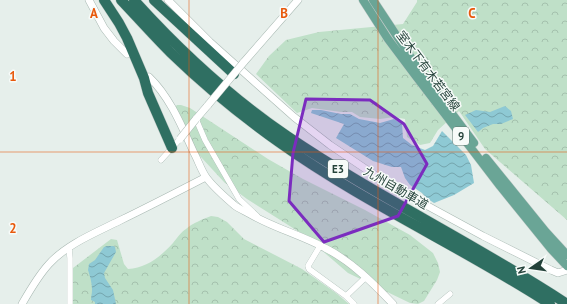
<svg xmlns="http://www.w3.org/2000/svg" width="567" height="304" font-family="'PT Sans','Noto Sans JP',sans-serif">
<defs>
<pattern id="forest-crowns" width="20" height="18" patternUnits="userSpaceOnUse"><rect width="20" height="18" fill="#bfe0c8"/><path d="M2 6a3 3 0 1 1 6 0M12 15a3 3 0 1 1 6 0" fill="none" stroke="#a4c1ad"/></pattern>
<pattern id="water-waves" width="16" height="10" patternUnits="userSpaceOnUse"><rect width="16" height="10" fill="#8ec9d4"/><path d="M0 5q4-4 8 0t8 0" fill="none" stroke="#74a5ad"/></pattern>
</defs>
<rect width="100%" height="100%" fill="#e6efeb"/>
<!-- forest -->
<path fill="url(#forest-crowns)" d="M417,0H567V220L485,149L459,111L438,130L430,143L420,145L407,137L405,119L394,117L380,119L360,117L352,112H341L312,108L297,113L256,74L269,56L286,40L319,32L403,24L417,2Z
M177,105H181L190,108L268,159L303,179L365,210L410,235L433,253L438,263L440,272L437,280L424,301L418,304L410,303L348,273L304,235L247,199L224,182L200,156L186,138L173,109Z
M211,216L218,217L227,222L244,239L302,269L336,293L349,304H73V268L111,239L117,240L124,264L128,269C147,268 161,256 173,243C177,238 181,232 186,229C193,223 203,219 211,216Z"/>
<!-- water -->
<path fill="url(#water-waves)" d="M505,106L511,111L513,119L501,124H493L483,128L478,132L465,115L476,110L490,112Z
M312,110H321L341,114H350L359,119L380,123L394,119L402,124L403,138L412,145L425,150L433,146L442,131L466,155L471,165L474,183L454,195L434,203L428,199L422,193L410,185L405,178L401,167H392L373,161L336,138L344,124L311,113Z
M107,246H113L115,247L116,252L104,273L105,278L113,290L116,304H95V302L91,300C91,296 92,294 92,290C92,283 90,276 88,270L89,264L95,260L104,247Z"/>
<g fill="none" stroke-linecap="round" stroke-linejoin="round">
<!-- minor casing -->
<g stroke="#a8b8b2" stroke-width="6">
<path id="minor" d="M196,119L205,140L239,199L257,216
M161,160L180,139
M320,246L308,266L309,269L346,296L354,304
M69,248L70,258V304
M346,296L366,277
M438,304L450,294"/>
</g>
<!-- tertiary casing -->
<g stroke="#a8b8b2" stroke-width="8">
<path id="tertiary" d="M89,0L104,28L114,41L127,54
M168,0L210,42L258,85L294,117L330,145L391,186L483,236L551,270L558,273L567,270
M243,63L298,0
M149,77C170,97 182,127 194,153C198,160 201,170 206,177C213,187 225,197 234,205C239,209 245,211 250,214C274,228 301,235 325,248C351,261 373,283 393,304
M196,119L208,105
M22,304C30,290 38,276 49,264C67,244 95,233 119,221C148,207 177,192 206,177"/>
</g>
<!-- primary casing -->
<g stroke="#c2cac8" stroke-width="9">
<path id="primary" d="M363,0L388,39L415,75L500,186L551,249L567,266
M373,0L420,71L474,143
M486,158L546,232L567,255"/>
</g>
<!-- motorway casing -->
<g stroke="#c2cac8" stroke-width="11">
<path id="motorway" d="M104,0L119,23L127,38L144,78L148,93L172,148
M121,0C138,18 154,36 171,53C205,86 242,116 280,143C366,204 462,247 550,304
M134,0C180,51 230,97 287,136C377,197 476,244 567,304
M154,0L234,74"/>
</g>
<!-- minor -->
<use href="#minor" stroke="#fff" stroke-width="5.5"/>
<!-- tertiary -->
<use href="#tertiary" stroke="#fff" stroke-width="7"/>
<!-- primary -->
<use href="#primary" stroke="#6aa596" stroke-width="8"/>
<!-- motorway -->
<use href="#motorway" stroke="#2f6f62" stroke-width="10"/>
<!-- tertiary-bridge casing -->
<g stroke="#a8b8b2" stroke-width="8" stroke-linecap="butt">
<path id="tertiary-bridge" d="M208,105L243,63
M180,139L196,119"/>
</g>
<!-- tertiary-bridge -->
<use href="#tertiary-bridge" stroke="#fff" stroke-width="7"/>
</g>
<!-- marked area -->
<path fill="#7b2cbf" fill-opacity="0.2" stroke="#7b2cbf" stroke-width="3" stroke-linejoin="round" d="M306,99L370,100L404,124L427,164L398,216L324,242L289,201L293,153Z"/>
<!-- grid -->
<path fill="none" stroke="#e8590c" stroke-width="1" stroke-opacity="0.55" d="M189,0V304M378,0V304M0,152H567"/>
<g text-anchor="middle" stroke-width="3" stroke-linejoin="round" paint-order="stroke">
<!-- shield labels -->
<g fill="#f7fbf9" stroke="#637a73" stroke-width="1">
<rect x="453" y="127" width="16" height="18" rx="3"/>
<rect x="328" y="160" width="20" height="18" rx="3"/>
</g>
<g font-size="11" font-weight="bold" fill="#24423a">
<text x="461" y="140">9</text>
<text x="338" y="173">E3</text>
</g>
<!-- street labels -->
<g font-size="12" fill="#24423a" stroke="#f7fbf9">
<text transform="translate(428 71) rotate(53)" y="4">室木下有木若宮線</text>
<text transform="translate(396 188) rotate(30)" y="4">九州自動車道</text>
</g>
</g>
<g font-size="13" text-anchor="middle" font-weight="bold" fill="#e8590c" stroke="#f7fbf9" stroke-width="3" stroke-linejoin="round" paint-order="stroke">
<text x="94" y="18">A</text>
<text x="284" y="18">B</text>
<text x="472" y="18">C</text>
<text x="13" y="81">1</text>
<text x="13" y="233">2</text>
</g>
<!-- north arrow -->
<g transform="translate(531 268) rotate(257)" stroke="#f7fbf9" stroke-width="3" paint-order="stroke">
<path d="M0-3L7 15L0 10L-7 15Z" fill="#24423a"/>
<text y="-6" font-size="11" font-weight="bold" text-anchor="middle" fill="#24423a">N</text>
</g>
</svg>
